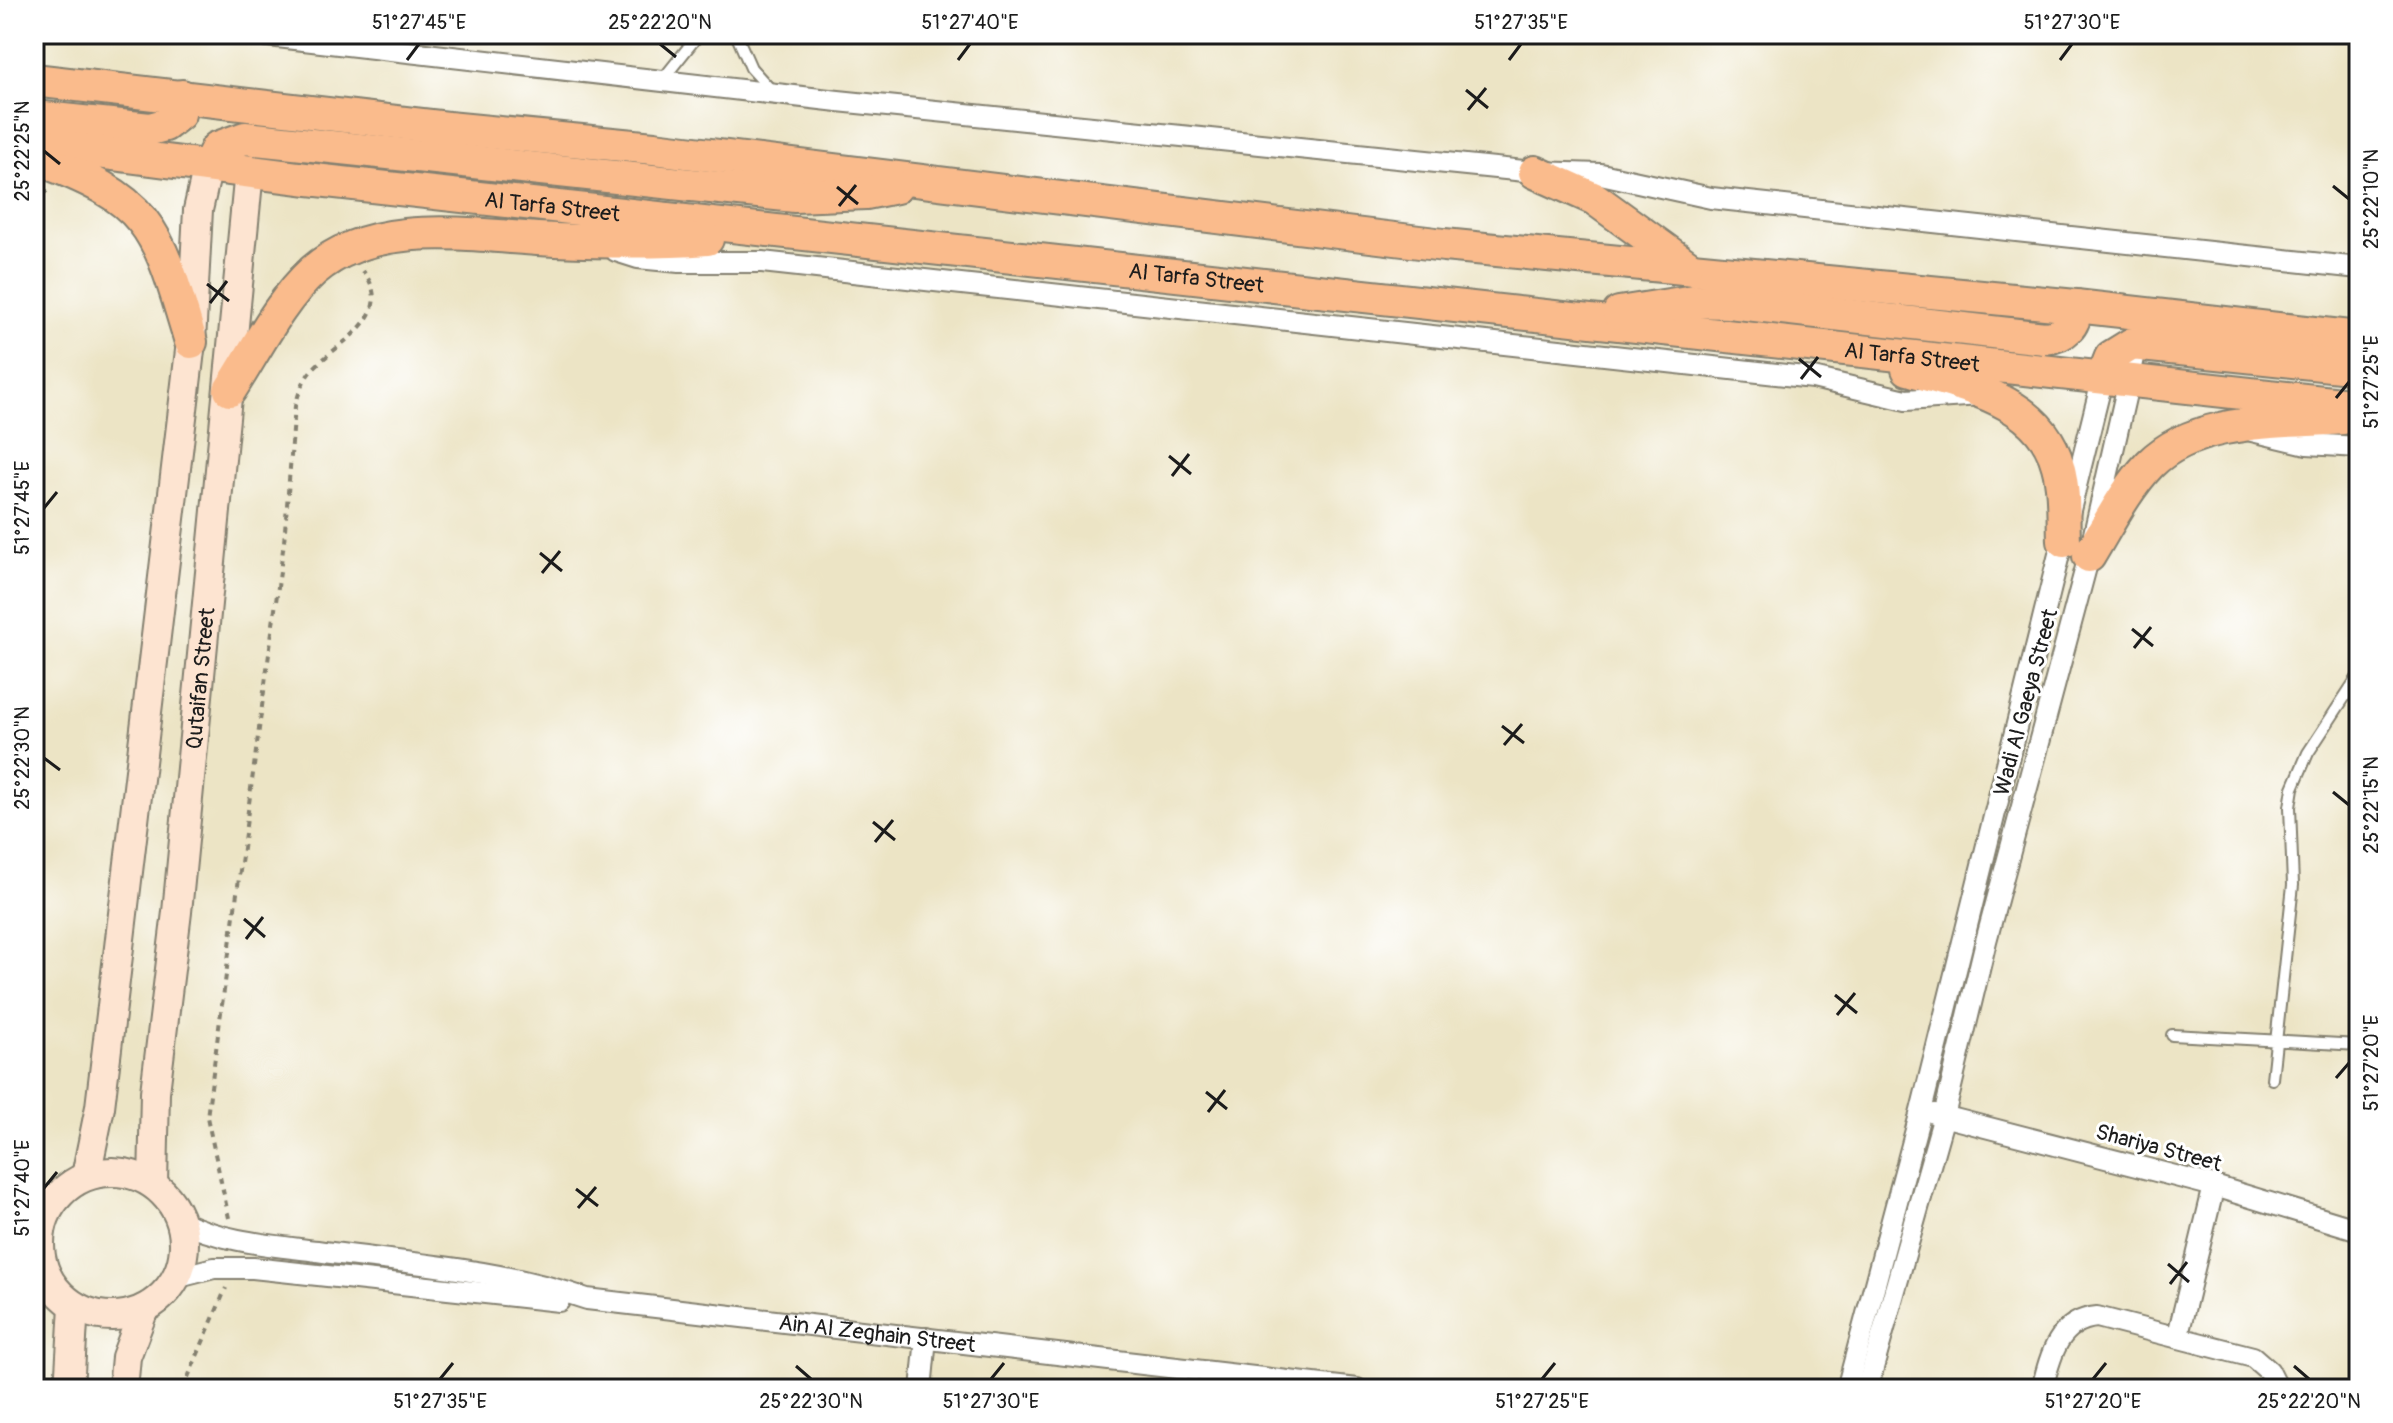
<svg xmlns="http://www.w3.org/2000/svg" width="2393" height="1423" font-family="Pangolin,sans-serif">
<rect width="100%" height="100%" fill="#fff"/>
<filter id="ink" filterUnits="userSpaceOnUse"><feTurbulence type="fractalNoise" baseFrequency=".0125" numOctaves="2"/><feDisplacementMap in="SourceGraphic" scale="16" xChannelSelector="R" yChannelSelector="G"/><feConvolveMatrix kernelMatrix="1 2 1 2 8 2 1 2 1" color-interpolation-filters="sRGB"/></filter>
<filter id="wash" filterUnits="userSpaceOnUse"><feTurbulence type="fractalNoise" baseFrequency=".006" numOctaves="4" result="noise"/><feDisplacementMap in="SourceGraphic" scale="32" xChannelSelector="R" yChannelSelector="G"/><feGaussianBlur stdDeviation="1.8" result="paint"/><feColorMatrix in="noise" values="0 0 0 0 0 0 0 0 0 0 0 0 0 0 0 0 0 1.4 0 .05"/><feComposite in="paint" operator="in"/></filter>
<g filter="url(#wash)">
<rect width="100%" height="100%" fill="#ece4c5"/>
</g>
<g filter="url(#ink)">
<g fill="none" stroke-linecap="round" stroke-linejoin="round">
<!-- lane casing -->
<g stroke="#848070" stroke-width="14">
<path id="lane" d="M736,34L751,68L770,89
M663,79L699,34
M2172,1035L2359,1045
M2272,1079L2293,885L2290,807L2293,788L2308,753L2359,675"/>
</g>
<!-- street casing -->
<g stroke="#848070" stroke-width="24">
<g id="street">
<path d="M251,34L838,101L1535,172L1601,174L1711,198L2359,268"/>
<path d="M616,251L638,258L679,262H762L1813,378L1906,400L1981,395"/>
<path d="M2252,431L2307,444L2359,447"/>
<path d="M1935,1114L2214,1186L2359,1230"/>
<path id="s1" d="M180,1221C223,1242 270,1245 317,1251C406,1263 501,1269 587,1299L1357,1389"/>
<path d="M175,1278L214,1268H253L559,1301"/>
<path d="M2178,1335L2214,1186"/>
<path d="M921,1389L926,1338"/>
<path d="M1847,1389L1921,1111L2103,377"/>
<path d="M1867,1389L1944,1116L1986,941L2089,556L2139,336"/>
<path d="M2042,1389C2050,1357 2058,1320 2097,1317L2253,1357L2269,1371L2278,1389"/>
</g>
</g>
<!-- secondary casing -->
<g stroke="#848070" stroke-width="32">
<g id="secondary">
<circle cx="112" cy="1244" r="72"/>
<path d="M86,1176L100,1107L191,342L198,210L208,166"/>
<path id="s2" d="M153,1184L155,1092L177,912L249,171"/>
<path d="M69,1389L74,1306"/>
<path d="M123,1389L126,1357L144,1309"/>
</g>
</g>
<!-- primary casing -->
<g stroke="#848070" stroke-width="36">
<g id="primary">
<path d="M34,80L448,128L654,148L1444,245L2076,306L2359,338"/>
<path d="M34,117L150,129L165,125L179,114L182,96"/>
<path id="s3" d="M34,144L307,179L2359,406"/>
<path d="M34,158C152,200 157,227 191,342"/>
<path d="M208,166L217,148L245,138L795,196L866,193L896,187"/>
<path d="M1535,172L1595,199L1686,265"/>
<path d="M1619,313L1694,301L1728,302L2045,338C2065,336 2075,326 2076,306"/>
<path d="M1908,369C1964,386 2041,400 2058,466C2065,491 2063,517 2064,541"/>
<path d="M2103,377L2111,357L2132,344L2359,368"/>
<path d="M230,390C256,350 278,303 313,271C376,215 479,237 555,240C606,242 657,243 707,239"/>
<path d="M2089,556C2108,525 2125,490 2150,464C2197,417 2281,423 2343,418"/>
</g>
</g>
<!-- path -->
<path stroke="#848070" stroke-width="4" stroke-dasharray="6 6" stroke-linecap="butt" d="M34,191L48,192
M229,1218L207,1117L284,542L295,406C299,393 302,382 311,371C335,343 399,317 363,271
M183,1389L226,1288"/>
<!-- lane -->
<use href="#lane" stroke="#fff" stroke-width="10"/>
<!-- street -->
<use href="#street" stroke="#fff" stroke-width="20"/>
<!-- secondary -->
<use href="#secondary" stroke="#fde4d1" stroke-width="28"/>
<!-- primary -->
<use href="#primary" stroke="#fabb8c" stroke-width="32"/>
</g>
</g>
<!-- ticks -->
<path fill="none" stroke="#1c1c1c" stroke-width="3" d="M660,44L676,57M407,60L419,44M958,60L970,44M1509,60L1521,44M2060,60L2072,44M1466,90L1488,108M1468,110L1486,88M44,151L60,164M2333,186L2349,199M837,187L858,204M839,206L856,185M207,284L229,301M210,303L227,281M1799,359L1821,377M1801,379L1818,357M2336,398L2349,382M1169,456L1191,474M1172,476L1189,454M44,508L57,492M540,553L562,571M542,573L560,551M2132,629L2153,646M2134,648L2151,627M1502,726L1524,743M1504,745L1522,724M44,758L60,770M2333,792L2349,805M873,822L895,840M875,842L893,820M244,919L265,937M246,939L263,917M1835,995L1857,1013M1837,1015L1855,993M2336,1078L2349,1063M1206,1092L1227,1109M1208,1112L1225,1090M44,1188L57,1172M576,1189L598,1206M578,1208L596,1187M2168,1264L2189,1282M2170,1284L2187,1262M796,1366L811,1379M2294,1366L2309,1379M440,1379L453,1363M991,1379L1004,1363M1542,1379L1555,1363M2093,1379L2106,1363"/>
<g text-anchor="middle" stroke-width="6" stroke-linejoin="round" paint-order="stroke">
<!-- street labels -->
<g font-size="22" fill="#1c1c1c" stroke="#fff">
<text dy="8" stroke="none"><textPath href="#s3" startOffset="522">Al Tarfa Street</textPath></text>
<text dy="8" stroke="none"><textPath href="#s3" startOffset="1170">Al Tarfa Street</textPath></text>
<text dy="8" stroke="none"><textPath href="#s3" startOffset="1890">Al Tarfa Street</textPath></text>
<text dy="8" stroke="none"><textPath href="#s2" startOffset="508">Qutaifan Street</textPath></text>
<text transform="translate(2025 702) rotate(-75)" y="8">Wadi Al Gaeya Street</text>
<text transform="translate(2159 1147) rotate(15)" y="8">Shariya Street</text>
<text dy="8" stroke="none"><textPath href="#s1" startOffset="708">Ain Al Zeghain Street</textPath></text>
</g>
</g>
<!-- margin -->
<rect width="2393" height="1423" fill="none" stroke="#fff" stroke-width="88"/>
<rect x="44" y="44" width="2305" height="1335" fill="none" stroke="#1c1c1c" stroke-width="3"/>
<g font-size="20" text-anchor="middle" fill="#1c1c1c">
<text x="419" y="29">51°27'45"E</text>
<text x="660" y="29">25°22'20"N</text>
<text x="970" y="29">51°27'40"E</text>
<text x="1521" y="29">51°27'35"E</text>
<text x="2072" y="29">51°27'30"E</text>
<text transform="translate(22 151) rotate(-90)" y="7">25°22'25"N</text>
<text transform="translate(2371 199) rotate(-90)" y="7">25°22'10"N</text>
<text transform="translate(2371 382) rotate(-90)" y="7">51°27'25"E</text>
<text transform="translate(22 508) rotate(-90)" y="7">51°27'45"E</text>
<text transform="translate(22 758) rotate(-90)" y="7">25°22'30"N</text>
<text transform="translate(2371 805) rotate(-90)" y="7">25°22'15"N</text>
<text transform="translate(2371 1063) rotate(-90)" y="7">51°27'20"E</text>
<text transform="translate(22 1188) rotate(-90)" y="7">51°27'40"E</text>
<text x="440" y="1408">51°27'35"E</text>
<text x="811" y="1408">25°22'30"N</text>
<text x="991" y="1408">51°27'30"E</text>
<text x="1542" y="1408">51°27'25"E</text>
<text x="2093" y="1408">51°27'20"E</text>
<text x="2309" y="1408">25°22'20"N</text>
</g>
</svg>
